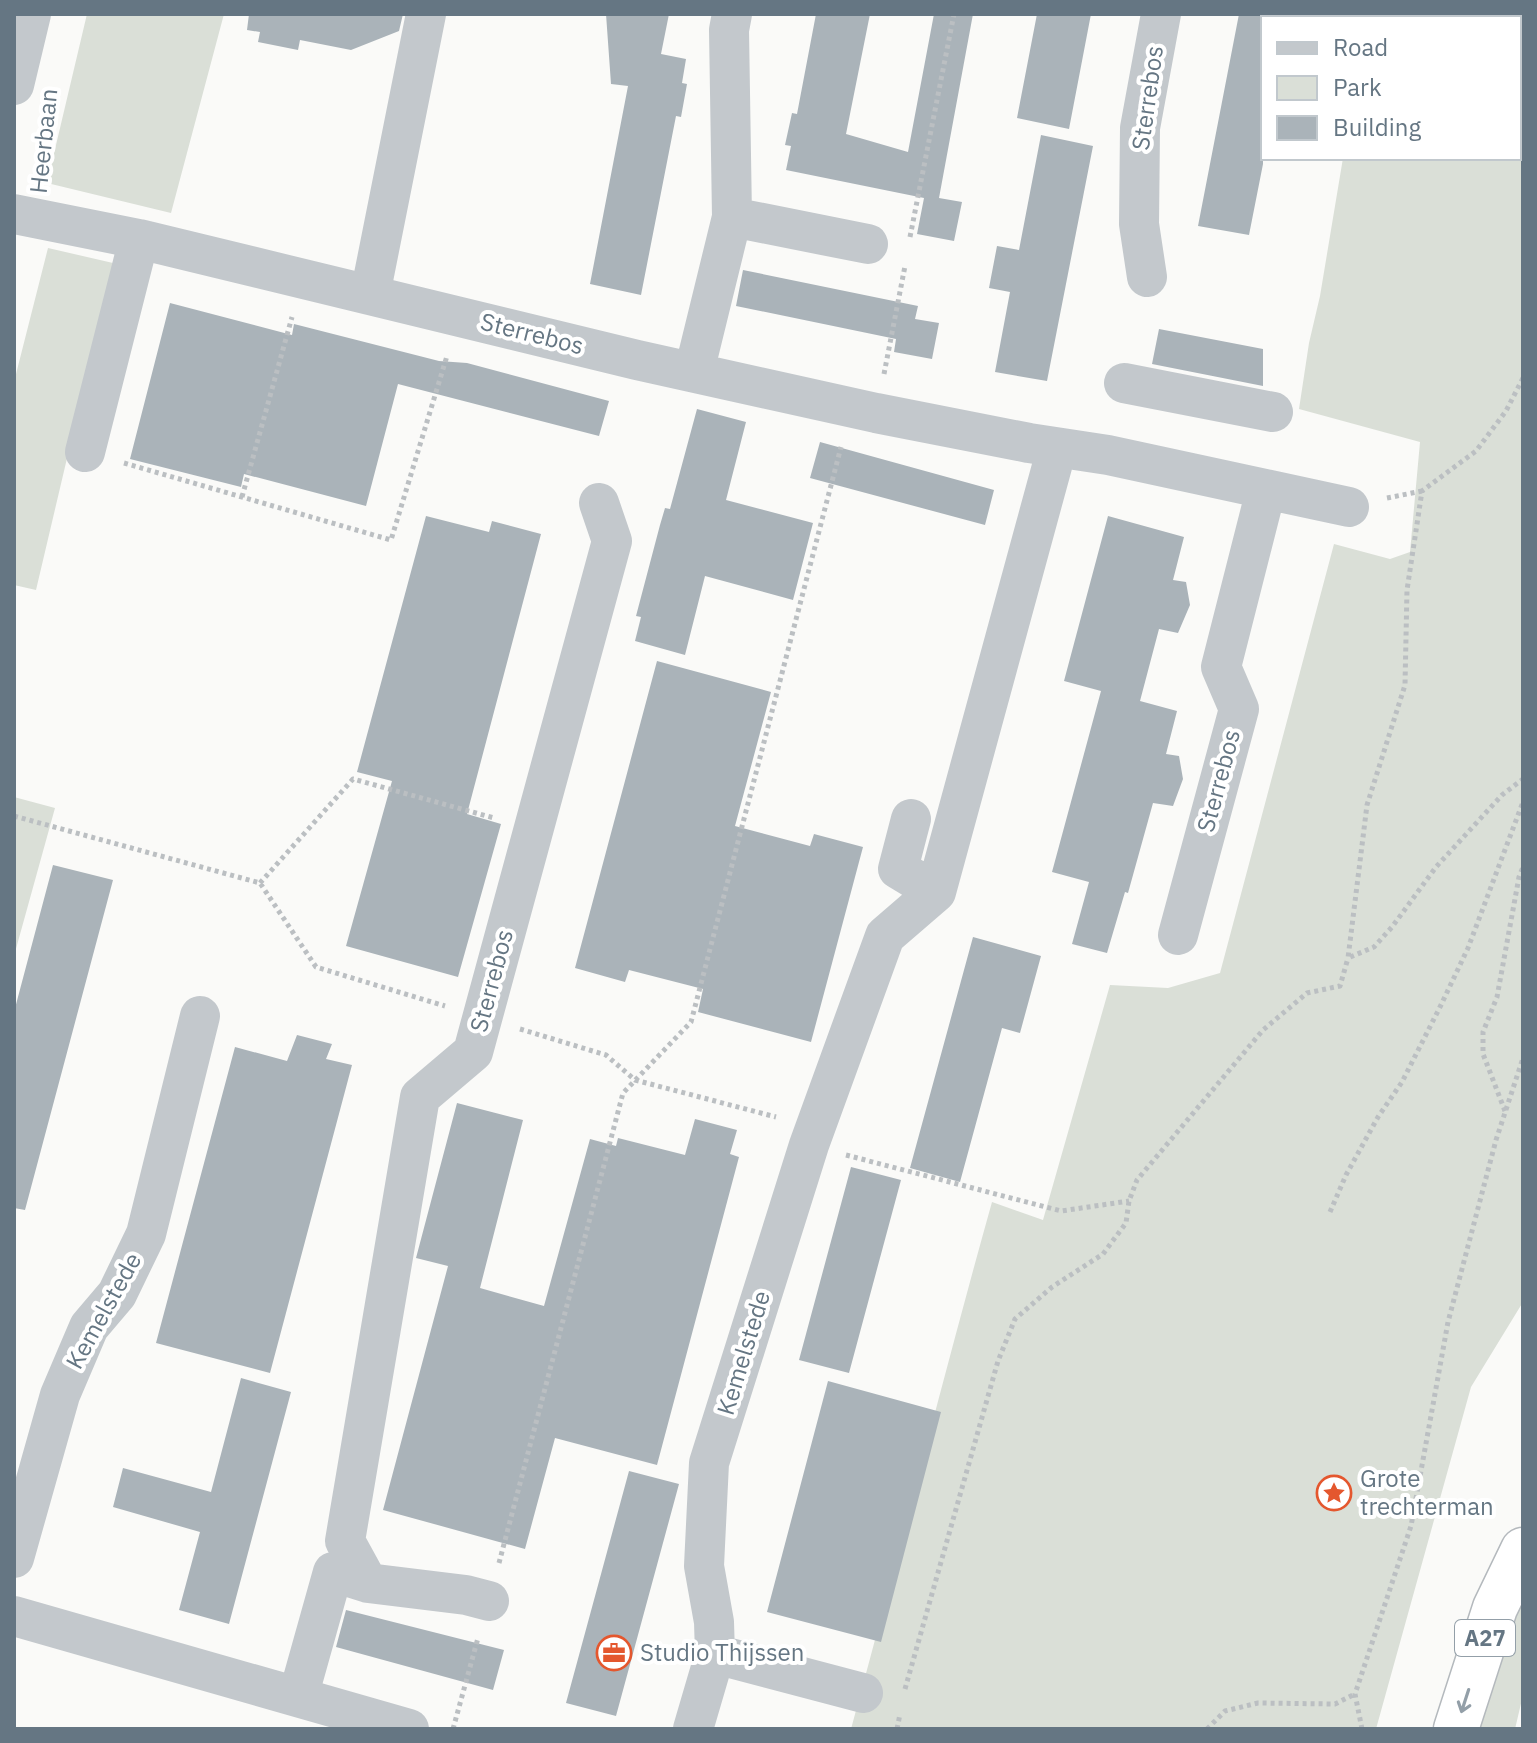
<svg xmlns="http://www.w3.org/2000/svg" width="1537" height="1743" font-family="'IBM Plex Sans',sans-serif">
<rect width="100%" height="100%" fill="#fafaf8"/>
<!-- green -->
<path fill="#dadfd7" d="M87,14H224L171,213L47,183Z
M1367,14H1523V1302L1471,1387L1376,1729H851C899,1553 943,1377 992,1202L1043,1220L1110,985L1168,988L1220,973L1334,544L1390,559L1410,552L1420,442L1299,409L1309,343L1320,296L1343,158H1519V18H1366Z
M48,248L113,263L36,590L14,585V382Z
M14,797L55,808L14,956Z
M1523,1560V1695L1515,1729H1464Z"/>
<!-- building -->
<path fill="#aab3b9" d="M249,14H403L399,31L351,50L300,40L298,50L258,42L260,32L247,30Z
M606,14H669L661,54L686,59L682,83L687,84L681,117L676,116L641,295L590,284L628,86L611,84Z
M816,14H870L846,134L908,152L934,14H973L939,198L962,202L954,241L917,234L924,198L786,170L791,146L785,145L792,113L797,114Z
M1037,14H1091L1069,129L1017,118Z
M1239,14H1263V164L1249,235L1198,226Z
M1041,135L1093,146L1047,381L995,372L1010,292L989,288L997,246L1019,250Z
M743,270L918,306L915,319L939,323L932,359L894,352L896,339L736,306Z
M170,303L292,335L294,324L439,361L467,363L609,401L599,436L398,384L366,506L244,474L241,487L130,459Z
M1159,329L1263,349V386L1152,364Z
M697,409L746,422L726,500L813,523L793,600L705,576L685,655L635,641L641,617L636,616L660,525L665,508L670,509Z
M820,442L994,490L985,525L810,478Z
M426,516L489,532L492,521L541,534L467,814L501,824L458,977L346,946L392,781L357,772Z
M1108,516L1184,537L1173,580L1186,582L1190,605L1178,633L1159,629L1140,701L1177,711L1166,754L1179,756L1183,779L1173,806L1153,803L1128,893L1125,892L1107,953L1072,944L1089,882L1052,872L1101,691L1064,681Z
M657,661L771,692L735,826L810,846L814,834L863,847L811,1042L698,1012L703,989L629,970L625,982L575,968Z
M53,865L113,880L25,1210L14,1208V1012Z
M973,937L1041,956L1020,1033L1002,1028L960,1182L910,1168Z
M297,1035L332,1044L326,1059L352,1065L270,1373L156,1343L235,1047L287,1061Z
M457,1103L523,1120L480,1288L544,1306L590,1139L616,1146L618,1138L685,1155L695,1119L737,1130L730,1154L739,1157L657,1465L555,1438L525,1549L383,1510L448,1266L416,1258Z
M851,1167L901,1180L849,1373L799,1360Z
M241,1378L291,1392L229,1624L179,1610L200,1532L113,1507L123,1468L211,1492Z
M828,1381L941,1412L881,1642L767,1612Z
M629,1471L679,1484L616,1716L566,1703Z
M346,1610L504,1650L493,1690L336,1647Z"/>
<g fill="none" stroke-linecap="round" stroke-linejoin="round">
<!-- highway casing -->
<g stroke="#b4b9bd" stroke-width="47">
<path id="highway" d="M1456,1729L1495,1608L1523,1550"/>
</g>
<!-- path -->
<path stroke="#bbbfc2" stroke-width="5" stroke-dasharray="4 4" stroke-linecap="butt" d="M1396,14L1415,18
M1519,34L1523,35
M39,179L47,110
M910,237L954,14
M884,374L905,266
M1523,378L1506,411L1476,451L1422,491L1407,590L1405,685L1367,805L1348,958L1374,947L1392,927L1436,867L1502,795L1523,779
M124,463L391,540L447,356
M242,497L292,317
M1387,498L1422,491
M14,816L260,883L316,967L445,1006
M260,883L353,779L494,818
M520,1029L606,1055L635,1080L776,1117
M1505,1111L1483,1054V1032L1497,997L1519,877L1523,867
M846,1155L1061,1211L1129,1201
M1330,1212L1346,1175L1378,1117L1402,1082L1441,1005L1468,948L1523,802
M499,1563L623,1093L691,1022L841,447
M905,1689L998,1361L1015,1319L1052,1287L1103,1254L1126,1223L1129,1201L1137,1180L1263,1030L1307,993L1340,986L1348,958
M453,1729L478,1638
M897,1729L900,1714
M1207,1729L1225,1711L1258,1703L1335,1704L1355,1694
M1362,1729L1355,1694L1411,1526L1448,1322L1496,1140L1523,1058"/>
<!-- minor -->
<path stroke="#c3c8cc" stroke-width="40" d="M14,85L31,14
M14,214L139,239L637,360L876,413L1029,443L1108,455L1349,507
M732,217L868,244
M1147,277L1139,224L1140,128L1161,14
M370,295L426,14
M694,372L732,217L729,30L732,14
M1124,383L1273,412
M85,452L139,239
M911,819L898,869L936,892
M1178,935L1239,709L1221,667L1266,490
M14,1558L60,1395L89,1327L117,1294L146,1234L200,1016
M368,1583L345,1541L420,1097L473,1052L612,541L599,503
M14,1616L409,1729
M715,1654L863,1693
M298,1697L333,1572L368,1583L466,1595L489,1601
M693,1729L715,1654L714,1622L704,1566L709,1463L809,1145L885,936L936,892L1057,448"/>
<!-- highway -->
<use href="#highway" stroke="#fff" stroke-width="44"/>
</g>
<!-- one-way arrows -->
<defs><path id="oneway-shaft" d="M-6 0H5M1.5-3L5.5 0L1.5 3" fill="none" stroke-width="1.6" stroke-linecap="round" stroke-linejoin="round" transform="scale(2)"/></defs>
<use stroke="#939fa8" href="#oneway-shaft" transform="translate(1465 1701) rotate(108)"/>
<!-- icons -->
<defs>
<g id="sight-ring" transform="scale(1.8)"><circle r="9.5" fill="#fff" stroke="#e4572e" stroke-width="1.5"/><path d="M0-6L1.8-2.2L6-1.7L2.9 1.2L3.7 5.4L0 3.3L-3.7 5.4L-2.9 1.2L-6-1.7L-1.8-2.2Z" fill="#e4572e"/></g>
<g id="office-ring" transform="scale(1.8)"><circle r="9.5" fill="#fff" stroke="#e4572e" stroke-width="1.5"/><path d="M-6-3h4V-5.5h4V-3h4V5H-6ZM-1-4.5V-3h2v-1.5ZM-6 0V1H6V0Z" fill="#e4572e"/></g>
</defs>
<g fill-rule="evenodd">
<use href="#sight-ring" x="1334" y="1493"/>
<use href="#office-ring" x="614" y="1653"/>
</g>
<g text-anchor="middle" stroke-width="8" stroke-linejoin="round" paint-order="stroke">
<!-- shield labels -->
<rect fill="#fff" stroke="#939fa8" stroke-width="2" x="1455" y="1620" width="60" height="36" rx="6"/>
<g font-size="22" font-weight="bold" fill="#657683">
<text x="1485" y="1646">A27</text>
</g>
<!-- street labels -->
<g font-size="24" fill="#657683" stroke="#fff">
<text transform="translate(1148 98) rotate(-82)" y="8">Sterrebos</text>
<text transform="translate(44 141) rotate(-84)" y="8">Heerbaan</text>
<text transform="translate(532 334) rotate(14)" y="8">Sterrebos</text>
<text transform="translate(1219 781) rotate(-75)" y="8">Sterrebos</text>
<text transform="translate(492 981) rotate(-75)" y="8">Sterrebos</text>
<text transform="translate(104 1311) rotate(-61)" y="8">Kemelstede</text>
<text transform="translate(744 1353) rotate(-73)" y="8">Kemelstede</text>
</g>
<!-- poi labels -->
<g font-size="24" fill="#657683" stroke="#fff" text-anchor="start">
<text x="1360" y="1487">Grote<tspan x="1360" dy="28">trechterman</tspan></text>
<text x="640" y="1661">Studio Thijssen</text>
</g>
</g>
<!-- border -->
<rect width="1537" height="1743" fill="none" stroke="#657683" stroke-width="32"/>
<!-- legend -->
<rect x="1261" y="16" width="260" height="144" fill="#ffffff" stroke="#c1c8cd" stroke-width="2"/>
<rect x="1277" y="42" width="40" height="12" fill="#c3c8cc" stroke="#c1c8cd" stroke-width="2"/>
<text x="1333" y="56" font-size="24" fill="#657683">Road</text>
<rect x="1277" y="76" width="40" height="24" fill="#dadfd7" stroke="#c1c8cd" stroke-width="2"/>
<text x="1333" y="96" font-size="24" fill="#657683">Park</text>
<rect x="1277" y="116" width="40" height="24" fill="#aab3b9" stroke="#c1c8cd" stroke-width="2"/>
<text x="1333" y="136" font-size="24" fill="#657683">Building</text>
</svg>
